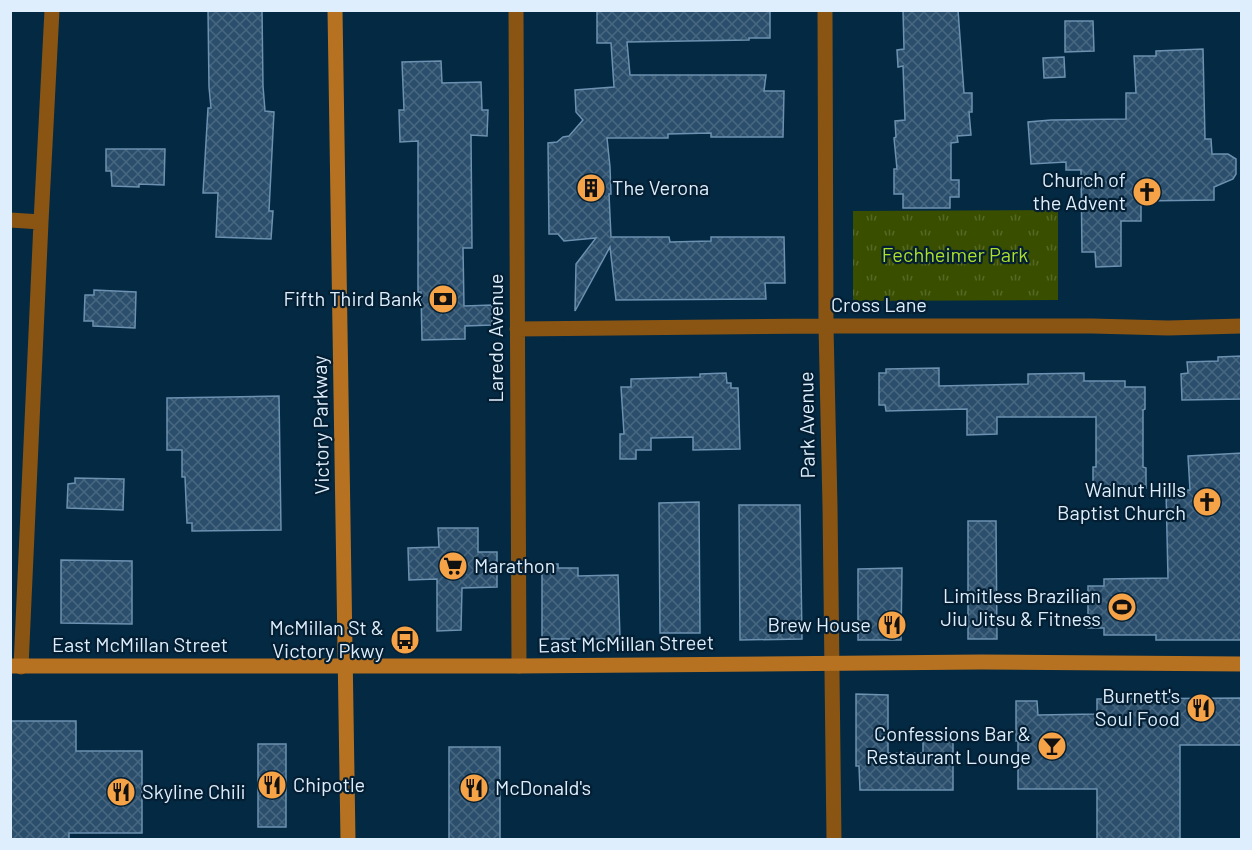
<svg xmlns="http://www.w3.org/2000/svg" width="1252" height="850" font-family="Barlow,sans-serif">
<defs>
<pattern id="park-tufts" width="24" height="20" patternUnits="userSpaceOnUse" patternTransform="scale(1.5)"><rect width="24" height="20" fill="#3a4e00"/><path d="M3 7l-1-3M5 7V3M7 7l1-3M15 17l-1-3M17 17v-4M19 17l1-3" fill="none" stroke="#566826"/></pattern>
<pattern id="building-cross-hatch" width="8" height="8" patternUnits="userSpaceOnUse" patternTransform="scale(1.5)"><rect width="8" height="8" fill="#2a4e6b"/><path d="M0 0l8 8M0 8l8-8" fill="none" stroke="#486881"/></pattern>
</defs>
<rect width="100%" height="100%" fill="#032943"/>
<!-- park -->
<path fill="url(#park-tufts)" d="M1058,210V300L853,301V211Z"/>
<!-- building -->
<path fill="url(#building-cross-hatch)" stroke="#6c91b1" stroke-width="1.5" d="M208,10H262L263,86L265,111L274,112L269,211H273L271,239L216,237L218,193H203L208,108H211L209,87Z
M597,10H770V38H749V40L627,42L630,75H766L764,91H784L783,137H711V133L668,134V138H607L610,167L611,194H609L611,237H669L670,242L711,241V237H784L785,283H765L766,299L616,300L610,247L575,311L576,264L596,238L564,241L558,234H549L548,143L557,142L563,137L569,136L583,120L576,112L575,90L614,87L611,43H597Z
M903,10H958L964,93H972V112H969L971,135L957,136L958,142L951,143V180H959V197H950V208H903V194H894V169H897L894,138L896,137L895,121L905,120L903,66L898,67L897,50L904,49Z
M1065,21H1093L1094,51L1065,52Z
M1203,49L1205,139H1211L1212,154H1228L1236,159V174L1233,179L1214,187V200L1141,201V221H1121V266L1096,267L1095,252H1082L1081,170H1066V162L1031,164L1028,122L1051,120L1126,119V93H1136L1134,56H1156V51Z
M1064,57L1065,77L1044,78L1043,58Z
M441,61L442,83L481,82L482,110H488L487,136L471,135L472,248H463L464,306L492,305V325L465,326V339L422,340L421,292H418V141L400,142L399,110H404L402,62Z
M106,149H165L164,185L139,184V187L112,186L111,171H106Z
M94,290L136,292L135,328L93,326V321H84L85,295H94Z
M1242,356V399L1182,400L1181,374L1188,373L1187,362L1218,361V357Z
M939,368V386L1028,384V374L1084,373V381H1125V387H1145V409L1143,410V467L1146,468V488H1093V467H1096V417H997V434L967,435V409L886,411L885,405H879V373H886V369Z
M726,373L727,383H731V388H738L740,449L693,450V437L651,438V450H636V459H620V434H624L621,387H631V379L700,377V374Z
M279,396L281,530L192,531V523H187L185,477H182V450H167V398Z
M1242,453V640H1156V635H1104V628H1088V586H1104V579L1168,578L1166,490H1190L1188,456Z
M75,478L124,479L123,510L67,508L68,484L75,483Z
M699,502L700,633H660L659,503Z
M739,505H800L802,639L740,640Z
M968,521H996L997,639H968Z
M438,528H478V552H497V587L462,588L461,630L437,631V579L409,580L408,548L439,547Z
M61,560L132,561V624L61,623Z
M542,564H558V568H578V576L618,575L620,639H542Z
M902,568L901,640H858V569Z
M856,694L888,695V753H923V738H953V790H860L859,766H856Z
M1242,698V745H1180V840H1097V789H1018V741H1016V701H1037L1038,715L1097,714V699Z
M10,721H76V751H142V833H69V840H10Z
M258,744H286V827H258Z
M449,747H500V839H449Z"/>
<g fill="none" stroke-linecap="round" stroke-linejoin="round">
<!-- street -->
<path stroke="#8a5413" stroke-width="15" d="M516,10L519,666
M825,10L826,326L830,506L834,840
M10,220L41,222
M517,329L826,326H1092L1168,328L1242,326
M21,667L41,222L52,10"/>
<!-- secondary -->
<path stroke="#b67121" stroke-width="15" d="M335,10L348,840
M10,666H519L981,662L1242,664"/>
</g>
<!-- icons -->
<defs>
<g id="building-disc" transform="scale(1.5)"><circle r="9.5" fill="#f6a247" stroke="#041f33"/><path d="M-4-6H4V6H1V3H-1V6H-4ZM-2.5-4.3h1.7v1.8h-1.7ZM.8-4.3h1.7v1.8H.8ZM-2.5-1h1.7V.8h-1.7ZM.8-1h1.7V.8H.8Z" fill="#111"/></g>
<g id="church-disc" transform="scale(1.5)"><circle r="9.5" fill="#f6a247" stroke="#041f33"/><path d="M-1.2-6h2.4v3.5h3.3v2.4h-3.3V6h-2.4V-.1h-3.3v-2.4h3.3Z" fill="#111"/></g>
<g id="bank-disc" transform="scale(1.5)"><circle r="9.5" fill="#f6a247" stroke="#041f33"/><path d="M-6-4H6V4H-6ZM0-2.3a2.3 2.3 0 1 0 0 4.6a2.3 2.3 0 1 0 0-4.6Z" fill="#111"/></g>
<g id="supermarket-disc" transform="scale(1.5)"><circle r="9.5" fill="#f6a247" stroke="#041f33"/><path d="M-6-5.5h2.5l.6 2H6L4.5 2H-2.5L-4.4-4H-6ZM-1.5 3.2a1.3 1.3 0 1 0 .1 0ZM3 3.2a1.3 1.3 0 1 0 .1 0Z" fill="#111"/></g>
<g id="stadium-disc" transform="scale(1.5)"><circle r="9.5" fill="#f6a247" stroke="#041f33"/><path d="M0-5a6.5 5 0 1 0 0 10a6.5 5 0 1 0 0-10ZM-3.5-1.8h7v3.6h-7Z" fill="#111"/></g>
<g id="restaurant-disc" transform="scale(1.5)"><circle r="9.5" fill="#f6a247" stroke="#041f33"/><path d="M-5-6h1v4h1v-4h1v4h1v-4h1v5L-1.5 .5V6h-2V.5L-5-1ZM5-6V6H3V1.5H1.5Q1.5-4 5-6Z" fill="#111"/></g>
<g id="bus-disc" transform="scale(1.5)"><circle r="9.5" fill="#f6a247" stroke="#041f33"/><path d="M-5-6H5V4H4V6H2V4H-2V6H-4V4H-5ZM-3.5-4V0h7V-4ZM-3.5 1.2v1.5H-2V1.2ZM2 1.2v1.5H3.5V1.2Z" fill="#111"/></g>
<g id="bar-disc" transform="scale(1.5)"><circle r="9.5" fill="#f6a247" stroke="#041f33"/><path d="M-6-5H6L.8 .8V4.5H3.5V6h-7V4.5H-.8V.8Z" fill="#111"/></g>
</defs>
<g fill-rule="evenodd">
<use href="#building-disc" x="591" y="188"/>
<use href="#church-disc" x="1147" y="192"/>
<use href="#bank-disc" x="443" y="299"/>
<use href="#church-disc" x="1207" y="502"/>
<use href="#supermarket-disc" x="453" y="566"/>
<use href="#stadium-disc" x="1122" y="607"/>
<use href="#restaurant-disc" x="892" y="625"/>
<use href="#bus-disc" x="405" y="640"/>
<use href="#restaurant-disc" x="1201" y="708"/>
<use href="#bar-disc" x="1052" y="746"/>
<use href="#restaurant-disc" x="272" y="785"/>
<use href="#restaurant-disc" x="474" y="788"/>
<use href="#restaurant-disc" x="121" y="792"/>
</g>
<g text-anchor="middle" stroke-width="4.5" stroke-linejoin="round" paint-order="stroke">
<!-- poi labels -->
<g font-size="20" fill="#deeefc" stroke="#041f33" text-anchor="end">
<text x="1126" y="187">Church of<tspan x="1126" dy="23">the Advent</tspan></text>
<text x="612" y="195" text-anchor="start">The Verona</text>
<text x="422" y="306">Fifth Third Bank</text>
<text x="1186" y="497">Walnut Hills<tspan x="1186" dy="23">Baptist Church</tspan></text>
<text x="474" y="573" text-anchor="start">Marathon</text>
<text x="1101" y="603">Limitless Brazilian<tspan x="1101" dy="23">Jiu Jitsu &amp; Fitness</tspan></text>
<text x="871" y="632">Brew House</text>
<text x="384" y="635">McMillan St &amp;<tspan x="384" dy="23">Victory Pkwy</tspan></text>
<text x="1180" y="703">Burnett's<tspan x="1180" dy="23">Soul Food</tspan></text>
<text x="1031" y="741">Confessions Bar &amp;<tspan x="1031" dy="23">Restaurant Lounge</tspan></text>
<text x="293" y="792" text-anchor="start">Chipotle</text>
<text x="495" y="795" text-anchor="start">McDonald's</text>
<text x="142" y="799" text-anchor="start">Skyline Chili</text>
</g>
<!-- park labels -->
<g font-size="20" fill="#aee02b" stroke="#041f33">
<text x="955" y="262">Fechheimer Park</text>
</g>
<!-- street labels -->
<g font-size="20" fill="#deeefc" stroke="#041f33">
<text x="879" y="312">Cross Lane</text>
<text transform="translate(496 338) rotate(-90)" y="7">Laredo Avenue</text>
<text transform="translate(321 425) rotate(-91)" y="7">Victory Parkway</text>
<text transform="translate(807 425) rotate(-91)" y="7">Park Avenue</text>
<text transform="translate(626 644) rotate(-1)" y="7">East McMillan Street</text>
<text x="140" y="652">East McMillan Street</text>
</g>
</g>
<!-- border -->
<rect width="1252" height="850" fill="none" stroke="#deeefc" stroke-width="24"/>
</svg>
